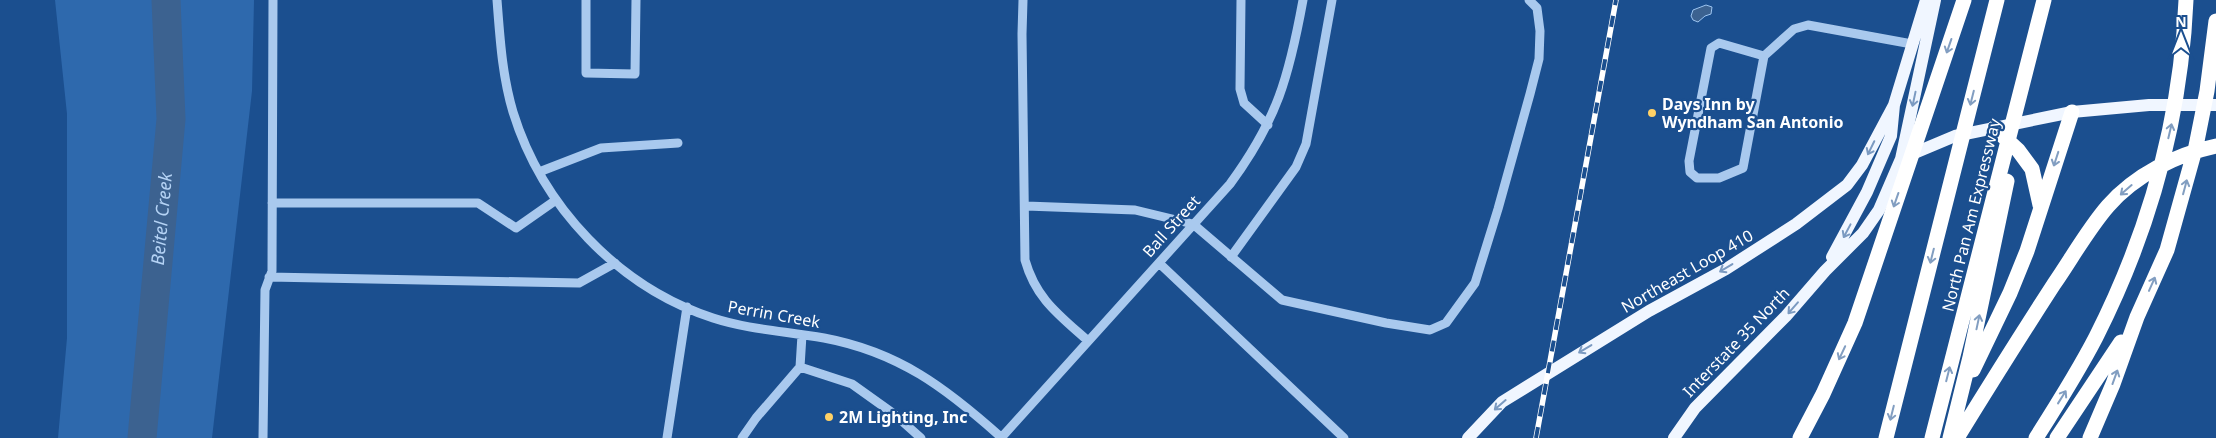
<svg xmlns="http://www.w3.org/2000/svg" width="2216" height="438" font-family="'Noto Sans',sans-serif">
<rect width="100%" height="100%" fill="#1b4f8f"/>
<!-- green -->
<path fill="#2e69ad" d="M55,0H254L252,91L212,438H58L67,338V114Z"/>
<!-- water -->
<path fill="#3c6290" stroke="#9cc4f0" d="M1706,5L1712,7L1711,14L1705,16L1698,22L1693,20L1691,16L1693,10Z"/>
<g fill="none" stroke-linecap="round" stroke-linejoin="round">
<!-- river -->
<path stroke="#3c6290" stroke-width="29" id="s1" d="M142,438L171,119L166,0"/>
<!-- minor -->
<path stroke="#a9c9ee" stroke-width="9" d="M497,0C500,38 502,75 513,112C542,206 618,287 713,318C750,330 786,331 824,338C899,352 946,388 1002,438
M586,0V73L635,74L636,0
M1023,0L1022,34L1025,260C1036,299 1059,315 1088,341
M1241,0L1240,89L1244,103L1268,125
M1764,56L1719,43L1711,48L1689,161L1690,172L1697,178H1719L1743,168L1764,56L1794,29L1808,25L1912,44
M539,172L601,148L678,143
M272,203H478L516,228L556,200
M1026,206L1135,210L1193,224L1282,300L1386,323L1430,330L1446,323L1475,283L1498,209L1530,94L1539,59L1540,31L1537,8L1529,0
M1231,257L1296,167L1306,144L1332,0
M1159,263L1344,438
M269,277L579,283L615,263
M800,367L852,384L894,414L921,438
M263,438L265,290L272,271L273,0
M667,438L687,307
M742,438L756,418L800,367L802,335
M1001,438L1230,184C1277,120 1289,77 1303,0"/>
<!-- major -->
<path stroke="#f0f6ff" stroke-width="12" d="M1905,157L1955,136L2072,112L2149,105H2216
M1832,257L1867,192L1891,136L1894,105L1926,0
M1468,438L1502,402L1649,311L1726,269L1796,224L1847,185L1862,165L1894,105
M1674,438L1695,408L1786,316L1825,271L1863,233L1879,210L1901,159L1935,0"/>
<!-- highway -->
<path stroke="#fff" stroke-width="15" d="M1994,128L2018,150L2032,169L2040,205
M1973,370L2010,293L2027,251L2072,112
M1800,438L1823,394L1855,323L1964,0
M1886,438L1997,0
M1932,438L2044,0
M1950,438L1970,357L2007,181
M1957,438C1989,386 2021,335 2054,284C2072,258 2088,229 2108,206C2135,175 2177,154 2216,146
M2036,438C2057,405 2078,372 2096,337C2149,232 2181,118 2186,0
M2057,438L2121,342
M2090,438L2113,384L2137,317L2167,250L2196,146L2207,91L2216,21"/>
<!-- rail casing -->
<g stroke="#fff" stroke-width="5.5">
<path id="rail" d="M1536,438L1616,0"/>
</g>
<!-- rail -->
<use href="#rail" stroke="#1b4f8f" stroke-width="4" stroke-dasharray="11" stroke-linecap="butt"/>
</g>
<!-- one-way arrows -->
<defs><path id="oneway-shaft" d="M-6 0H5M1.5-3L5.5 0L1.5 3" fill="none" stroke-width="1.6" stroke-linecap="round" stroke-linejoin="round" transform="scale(1.25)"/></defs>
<g stroke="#829ec1">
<use href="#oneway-shaft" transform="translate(1949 46) rotate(109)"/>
<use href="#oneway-shaft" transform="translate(1972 98) rotate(104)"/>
<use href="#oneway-shaft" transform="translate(2170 131) rotate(-77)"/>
<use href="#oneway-shaft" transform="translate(2056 159) rotate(108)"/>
<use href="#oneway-shaft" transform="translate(2185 187) rotate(-75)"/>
<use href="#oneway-shaft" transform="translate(2126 190) rotate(139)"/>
<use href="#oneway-shaft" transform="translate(1896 200) rotate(109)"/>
<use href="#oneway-shaft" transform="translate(1932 256) rotate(104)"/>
<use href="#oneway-shaft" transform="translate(2152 284) rotate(-66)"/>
<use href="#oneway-shaft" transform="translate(1978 322) rotate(-78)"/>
<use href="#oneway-shaft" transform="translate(1842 353) rotate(115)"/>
<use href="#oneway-shaft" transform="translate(1948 374) rotate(-76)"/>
<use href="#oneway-shaft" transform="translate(2115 377) rotate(-70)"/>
<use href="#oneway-shaft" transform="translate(2062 397) rotate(-58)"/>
<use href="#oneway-shaft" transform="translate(1892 413) rotate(104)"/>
</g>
<g stroke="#7b9ac1">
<use href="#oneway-shaft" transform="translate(1914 99) rotate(102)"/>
<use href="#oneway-shaft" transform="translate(1871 148) rotate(116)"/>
<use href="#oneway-shaft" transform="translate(1847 231) rotate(118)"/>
<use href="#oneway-shaft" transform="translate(1726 268) rotate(149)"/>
<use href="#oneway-shaft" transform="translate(1793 308) rotate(131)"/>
<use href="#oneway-shaft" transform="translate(1585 349) rotate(149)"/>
<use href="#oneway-shaft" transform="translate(1500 405) rotate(139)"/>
</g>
<!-- markers -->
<g fill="#ffd166" stroke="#1b4f8f" stroke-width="2">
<circle cx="1652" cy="113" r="5"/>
<circle cx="829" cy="417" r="5"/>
</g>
<g text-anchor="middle" stroke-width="4.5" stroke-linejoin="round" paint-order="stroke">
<!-- poi labels -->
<g font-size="16" font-weight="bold" fill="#fff" stroke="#1b4f8f" text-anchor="start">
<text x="1662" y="110">Days Inn by<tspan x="1662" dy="18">Wyndham San Antonio</tspan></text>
<text x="839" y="423">2M Lighting, Inc</text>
</g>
<!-- street labels -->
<g font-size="16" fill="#fff" stroke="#1b4f8f">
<text transform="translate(1971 215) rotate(-76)" y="6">North Pan Am Expressway</text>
<text transform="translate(1171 226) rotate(-48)" y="6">Ball Street</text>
<text transform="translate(1687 271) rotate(-30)" y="6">Northeast Loop 410</text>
<text transform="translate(774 314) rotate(10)" y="6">Perrin Creek</text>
<text transform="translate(1736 342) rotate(-46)" y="6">Interstate 35 North</text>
</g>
<!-- water labels -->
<g font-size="18" font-style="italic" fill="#b5d3f5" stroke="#1b4f8f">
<text dy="6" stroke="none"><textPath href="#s1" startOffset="220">Beitel Creek</textPath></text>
</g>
</g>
<!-- north arrow -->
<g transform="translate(2181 35)" stroke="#1b4f8f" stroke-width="4" paint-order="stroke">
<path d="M0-4L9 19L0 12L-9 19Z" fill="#ffffff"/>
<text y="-8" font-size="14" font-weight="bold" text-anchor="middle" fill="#ffffff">N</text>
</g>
</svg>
